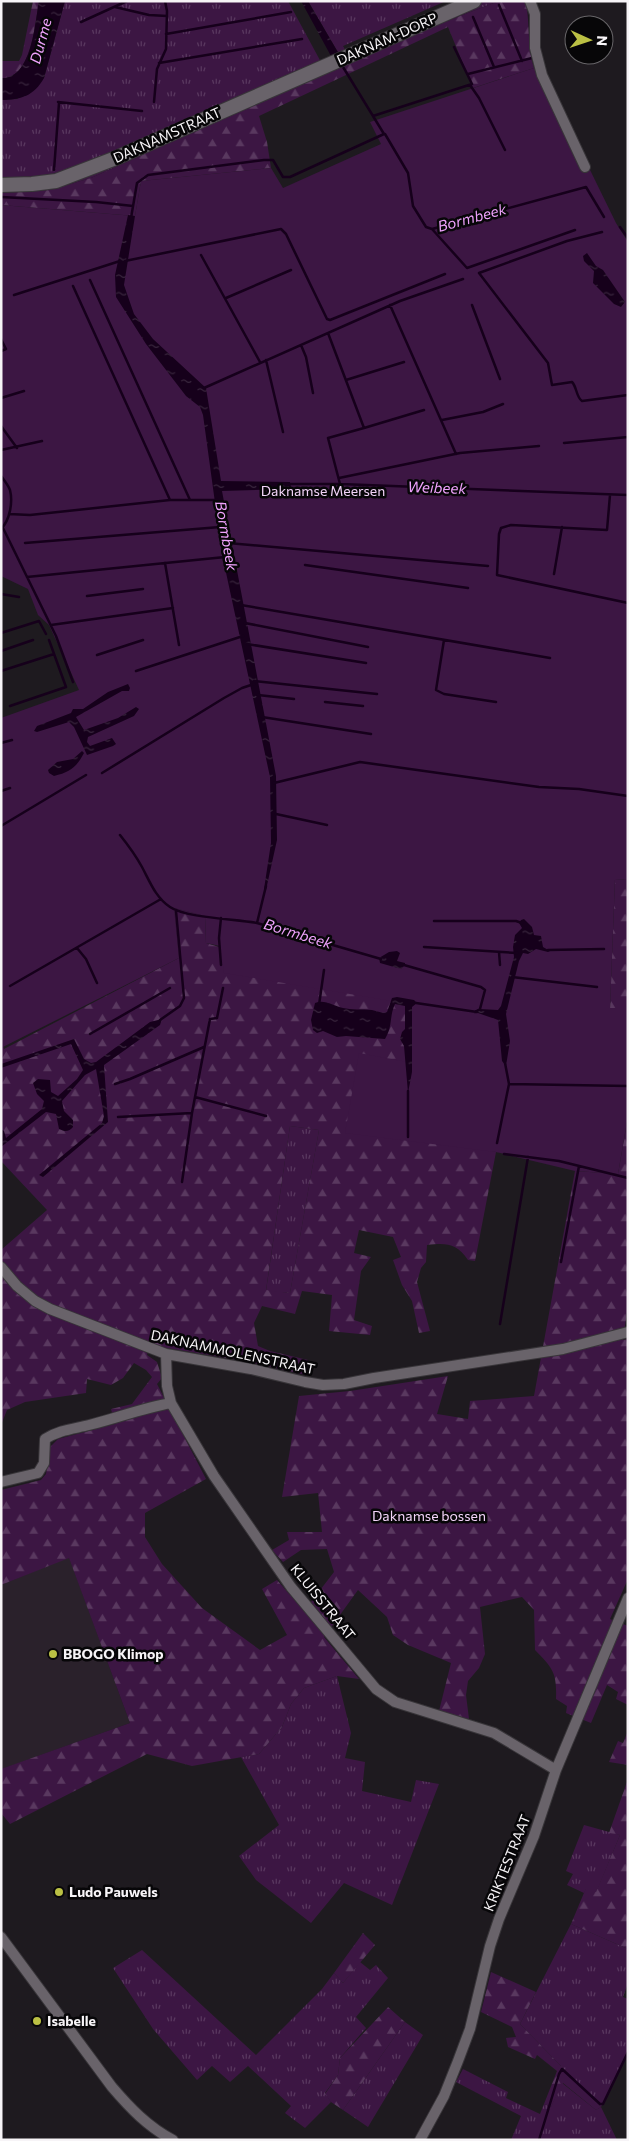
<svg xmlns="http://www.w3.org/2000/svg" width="629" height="2141" font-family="Commissioner,sans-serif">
<defs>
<pattern id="grass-tufts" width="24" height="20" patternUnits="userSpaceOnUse" patternTransform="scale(1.25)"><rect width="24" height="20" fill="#3c1643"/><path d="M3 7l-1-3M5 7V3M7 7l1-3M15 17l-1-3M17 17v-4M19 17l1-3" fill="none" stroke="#59385f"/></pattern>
<pattern id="forest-firs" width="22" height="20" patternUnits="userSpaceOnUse" patternTransform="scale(1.25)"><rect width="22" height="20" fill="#3c1643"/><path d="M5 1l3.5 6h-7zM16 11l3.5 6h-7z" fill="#59385f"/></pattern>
<pattern id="water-ripples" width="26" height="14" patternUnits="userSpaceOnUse" patternTransform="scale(1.25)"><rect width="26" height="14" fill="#16001b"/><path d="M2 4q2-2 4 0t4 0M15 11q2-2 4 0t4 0" fill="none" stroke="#39263d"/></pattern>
</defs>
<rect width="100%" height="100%" fill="#1e1a1f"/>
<!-- built -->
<path fill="#2a212b" d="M69,1557L130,1723L2,1769L1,1585Z"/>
<!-- grass -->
<path fill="url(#grass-tufts)" d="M65,1H288L322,64L72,172L1,182V100L17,99L44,78Z
M308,1H446L343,46L346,51L339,54Z
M481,1H499L411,35L91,178L50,190L1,193V189L24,188Z
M290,1126L319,1130L290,1293L266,1291Z
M337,1676L351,1733L345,1758L365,1762L362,1791L411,1802L416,1780L439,1784L392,1905L344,1883L311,1923L256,1880L239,1856L279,1825L241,1757L259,1754L282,1727L291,1704L304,1688Z
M584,1825L620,1835L596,1893L586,1889L584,1893L567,1885L573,1874L566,1871Z
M571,1924L628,1949V1983L623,1997L628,1999V2050L601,2107L617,2140H511L521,2116L456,2082L463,2069L508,2092L506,2098L540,2114L544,2104L551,2107L562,2083L596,2110L601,2107L520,2024Z
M142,1950L256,2055L322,1989L334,1973L343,1983L360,1962L370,1970L376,1965L388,1978L356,2017L366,2028L340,2058L338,2075L325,2093L331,2102L305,2128L285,2113L291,2106L248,2066L230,2082L212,2066L197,2080L153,2029L113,1968Z
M405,2022L423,2035L368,2127L343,2110Z"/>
<!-- forest -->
<path fill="url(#forest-firs)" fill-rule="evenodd" d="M33,1H39C35,22 32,80 1,78V61H19L22,55Z
M499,1L526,2C530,24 527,47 534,68L473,88L448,27L259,116L267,142L271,168L141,181L135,216L1,205V193L50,190L91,178L411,35Z
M615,879L628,880V1008L610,1009Z
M174,908L205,916L206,943L410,1004L492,1151L502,1153L496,1152L475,1261L468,1260C456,1243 447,1243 427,1245L426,1262L421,1268L417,1282L430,1331L419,1333L412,1301L402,1285L393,1260L401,1257L393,1237L359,1230L354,1253L371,1257L361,1271L354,1320L372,1326L370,1335L329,1331L332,1295L302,1291L295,1314L262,1306L254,1323L258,1346L270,1351L308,1360L306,1375L244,1361L149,1345L147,1355L157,1362L162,1378L157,1384L206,1479L145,1513V1537L162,1564L202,1608L260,1650L287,1635L262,1589L277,1580L304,1611L334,1572L327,1549L301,1550L283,1562L272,1550L289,1540L287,1532H322L318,1493L282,1497L299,1396L350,1391L448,1376L437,1414L468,1419L470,1401L534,1396L575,1171L618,1174L628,1116V1305L623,1340L628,1339V1579L610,1619L628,1626V1705L616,1699L618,1692L607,1685L591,1723L566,1713L567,1706L556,1699C557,1673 553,1668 535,1650L534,1610L522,1597L480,1607L485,1654L479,1668L468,1681L466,1695L469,1719L439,1711L451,1663L408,1645L393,1635L387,1617L358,1590L324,1637L359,1679L337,1676L304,1688L291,1704L282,1727L259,1754L192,1766L147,1754L10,1824L1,1813V1769L130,1723L69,1558L1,1585V1490L41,1480L46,1474L50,1447L58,1439L115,1424L111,1409L132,1404L152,1377L146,1370L134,1363L123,1378L111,1385L87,1379L86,1393L25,1402L7,1410L1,1425V1250L47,1210L1,1161V1035L4,1049L179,958ZM290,1126L319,1130L290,1293L266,1290Z
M628,1731V1765L609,1762L618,1741L623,1743Z
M628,1779V1949L571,1924L586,1888L596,1892L620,1835L609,1833Z
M363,1933L375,1945L343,1983L334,1973Z
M491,1972L536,1992L520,2024L601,2107L596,2110L563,2083L551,2107L544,2104L557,2071L537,2055L535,2059L508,2047L506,2038L516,2037L512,2027L481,2012Z
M388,2007L405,2022L343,2110L331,2102L325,2094L338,2075L340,2058Z"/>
<!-- green -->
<path fill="#3c1643" d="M534,68L547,82L616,223L628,242V880L615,879L610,1008H628V1116L618,1174L575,1171L496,1152L345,1133L359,1053L407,1062L410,1004L224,973L220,946L206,943L205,916L174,908L179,958L1,1048V718L79,690L49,625L38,615L28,589L1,576V205L135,216L141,181L271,168L283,188L381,144L370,122Z"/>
<!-- water -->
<path fill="url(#water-ripples)" d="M39,1H65L44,78C34,96 21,100 1,100V78C32,80 35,22 39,1Z
M301,1H308L339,54L332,58Z
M128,215L135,216L124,285L134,314L153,339L206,388L221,481L290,482L291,487L288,489L222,491L276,776L277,840L266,890L264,889L271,843L270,777L222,554L203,415L200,407L186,396L146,344L116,297L115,275Z
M587,253L596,266L603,270L625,302L621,307L614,304L593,283L594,271L584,261L583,256Z
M128,684L130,688L129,691H122L76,717L84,730L118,718L136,707L139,709L134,716L88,737L87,742L90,746L112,738L116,744L113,746L87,755L74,727L69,722L37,732L34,731L37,726L71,713L73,709H83L108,692Z
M82,751L84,753C76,768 70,772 54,776L49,773L48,770L57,762L73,759Z
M524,919L532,927L534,935L541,936L543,947L550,951L548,952L536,949L528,954L523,953L519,961L506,1014L510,1041L506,1066L502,1061L498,1020L475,1012L480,1009L498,1010L501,1006L514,957L513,947L515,935L522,928L519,923L521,920Z
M397,951L400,953L397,961L405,963V965L401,969L380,963L379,958L389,952Z
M397,997L414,1000L417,1003L412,1007V1072L408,1093L404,1046L400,1039L402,1032L405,1029V1006L395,1004C389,1017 393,1026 385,1039L346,1036L337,1037L323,1031L317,1033L313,1030L311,1020L315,1003C325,999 333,1006 343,1008C351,1010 362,1009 372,1010C377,1011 382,1014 387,1012L392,998Z
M162,1019L160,1025L104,1065L108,1122L43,1177L39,1175L102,1123L104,1116L96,1069L85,1075L62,1101L64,1111L73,1120V1127C69,1132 65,1132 59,1129L56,1114L46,1112L1,1147V1129L4,1131L6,1138L42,1109L44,1101L37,1094L33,1083L38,1079L50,1080L51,1092L58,1096L77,1079L83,1070L71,1044L1,1068V1064L74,1039L84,1059L91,1063L96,1062L150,1022Z"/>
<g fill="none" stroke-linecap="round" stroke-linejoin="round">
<!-- stream -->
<path stroke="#16001b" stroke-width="2.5" d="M499,5L522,61
M115,7L149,15L167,16
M473,17L494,67
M81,22L127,1
M166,34L291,12
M159,63L302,39
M468,74L532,58
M470,85L479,98L505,150
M58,102L142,111
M154,102L157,69L166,49L167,11L165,1
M373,116L472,84L454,47
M385,134L408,173L413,206L426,227L432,229L586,187L604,217
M54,170L59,103
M1,197L96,202L133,206
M131,218L137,183L148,175L264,160H273L283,177H290L384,134L343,67
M620,227L628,238
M432,229L467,268L575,230
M602,232L567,241L479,273L548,363L552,385L572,382C577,387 576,397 582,401L628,395
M201,255L260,362
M125,261L281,229L286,234L327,319L330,320L445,274
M90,280L190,500
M73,286L170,500
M14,295L120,261
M226,298L291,270
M390,305L456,454
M472,305L500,379
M328,333L364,428L328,438L340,484
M1,339L6,349L1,351
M301,345L306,357L313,393
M266,360L283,432
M346,380L404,362
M204,388L400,301L463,279
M1,398L24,391
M442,420L483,412L503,404
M1,426L17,448
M364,428L424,410
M564,443L628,437
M1,450L42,441
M1,476C4,480 8,485 10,490C13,502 10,520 1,529
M339,478L460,453L539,446
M288,484H340L628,495
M610,495L607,530L511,525L501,528L499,534L497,575L628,603
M9,514L30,515L170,500H217
M3,528L56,636L73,682
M25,543L220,527
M228,543L488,566
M165,563L179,645
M305,565L468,588
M554,574L562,527
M27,577L225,557
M1,594L19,597
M87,596L143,589
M241,605L550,658
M245,623L368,647
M51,625L173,608
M1,633L39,621L46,634
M444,640L436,690L444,694L496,702
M247,644L366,663
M1,651L33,640
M97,655L143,640
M1,671L54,654
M136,671L243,636
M254,681L377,694
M258,695L294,699
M325,702L363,706
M10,706L66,687L49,640
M262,717L371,734
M1,743L12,740
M102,773L224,698L242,688L254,684
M274,783L360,762L539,787L579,789L628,796
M1,791L10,788
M276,814L327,825
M1,826L86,775
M120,835C128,845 136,856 142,867C150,882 156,898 170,907C186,918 236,919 257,923
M266,886L257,923L381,959
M221,918L219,938L221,965
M434,921H516L522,923
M424,947L517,953
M77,948L86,959L97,983
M548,950L604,949
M499,952L500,965
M404,965L481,987L485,990L480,1009L475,1012
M512,977L597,987
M10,986L161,899
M416,1003L477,1012
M319,1005L324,970
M160,1020L180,1006L184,998L176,911
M90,1034L170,988
M115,1084L130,1079L204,1047
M509,1084L628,1086
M408,1091V1137
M195,1097L210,1019L217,1018L223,988
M192,1113L195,1097L266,1116
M118,1117L192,1113L182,1182
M497,1143L509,1084L505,1063
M504,1154L559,1161L628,1178
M561,1262L579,1166
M500,1324L528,1157
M539,2140L559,2074L562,2069L600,2104H603L628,2052"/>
<!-- street casing -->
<g stroke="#383539" stroke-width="12">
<path id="street" d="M530,1L535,14V48L542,75L585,167
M1,1267L17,1286L35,1301L50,1309L166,1354L251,1369L305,1382L323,1385L344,1384L374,1378L563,1349L628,1332
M166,1354L167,1386L171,1403L214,1476L291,1587L376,1689L395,1702L494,1733L556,1770
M1,1482L38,1473L44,1463L45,1439C59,1430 73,1429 89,1425C117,1418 143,1408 171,1403
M1,1937L112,2087C130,2108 148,2127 173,2140
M420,2140L444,2096L458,2061L470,2029L490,1946L499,1919L534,1836L556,1770L628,1598"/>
</g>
<!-- secondary casing -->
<g stroke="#383539" stroke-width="16">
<path id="secondary" d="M1,185L32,184L56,181L116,158L474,1"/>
</g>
<!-- street -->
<use href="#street" stroke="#69636a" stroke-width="10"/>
<!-- secondary -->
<use href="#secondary" stroke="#69636a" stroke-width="14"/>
</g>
<!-- markers -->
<g fill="#bbc044" stroke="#070608" stroke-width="2">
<circle cx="53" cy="1654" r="5"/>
<circle cx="59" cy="1892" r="5"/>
<circle cx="37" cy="2021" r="5"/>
</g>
<g text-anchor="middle" stroke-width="5" stroke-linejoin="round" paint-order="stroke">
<!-- street labels -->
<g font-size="14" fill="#f7f4f7" stroke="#070608">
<text transform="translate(387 39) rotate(-24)" y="5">DAKNAM-DORP</text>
<text transform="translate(167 135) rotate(-24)" y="5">DAKNAMSTRAAT</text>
<text transform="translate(233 1352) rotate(12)" y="5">DAKNAMMOLENSTRAAT</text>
<text transform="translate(323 1602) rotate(51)" y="5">KLUISSTRAAT</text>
<text transform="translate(507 1863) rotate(-68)" y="5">KRIKTESTRAAT</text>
</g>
<!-- park labels -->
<g font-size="14" fill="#f3d4f9" stroke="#070608">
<text x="323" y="496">Daknamse Meersen</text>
<text x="429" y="1521">Daknamse bossen</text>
</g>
<!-- poi labels -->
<g font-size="14" font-weight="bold" fill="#f7f4f7" stroke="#070608" text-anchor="start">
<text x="63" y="1659">BBOGO Klimop</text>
<text x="69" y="1897">Ludo Pauwels</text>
<text x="47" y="2026">Isabelle</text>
</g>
<!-- water labels -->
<g font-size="15" font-style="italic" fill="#eea1fb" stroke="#070608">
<text transform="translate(41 41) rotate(-75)" y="5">Durme</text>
<text transform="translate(472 218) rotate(-15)" y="5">Bormbeek</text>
<text transform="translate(437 488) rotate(2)" y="5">Weibeek</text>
<text transform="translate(226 536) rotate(80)" y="5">Bormbeek</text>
<text transform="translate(298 934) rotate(17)" y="5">Bormbeek</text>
</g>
</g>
<!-- border -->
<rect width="629" height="2141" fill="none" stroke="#f7f4f7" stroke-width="5"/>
<!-- north arrow -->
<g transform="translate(589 40) rotate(93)"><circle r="24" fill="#070608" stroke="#676568"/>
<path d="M0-4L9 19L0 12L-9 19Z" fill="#bbc044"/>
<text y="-8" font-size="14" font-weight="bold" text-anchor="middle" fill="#f7f4f7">N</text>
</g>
</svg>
